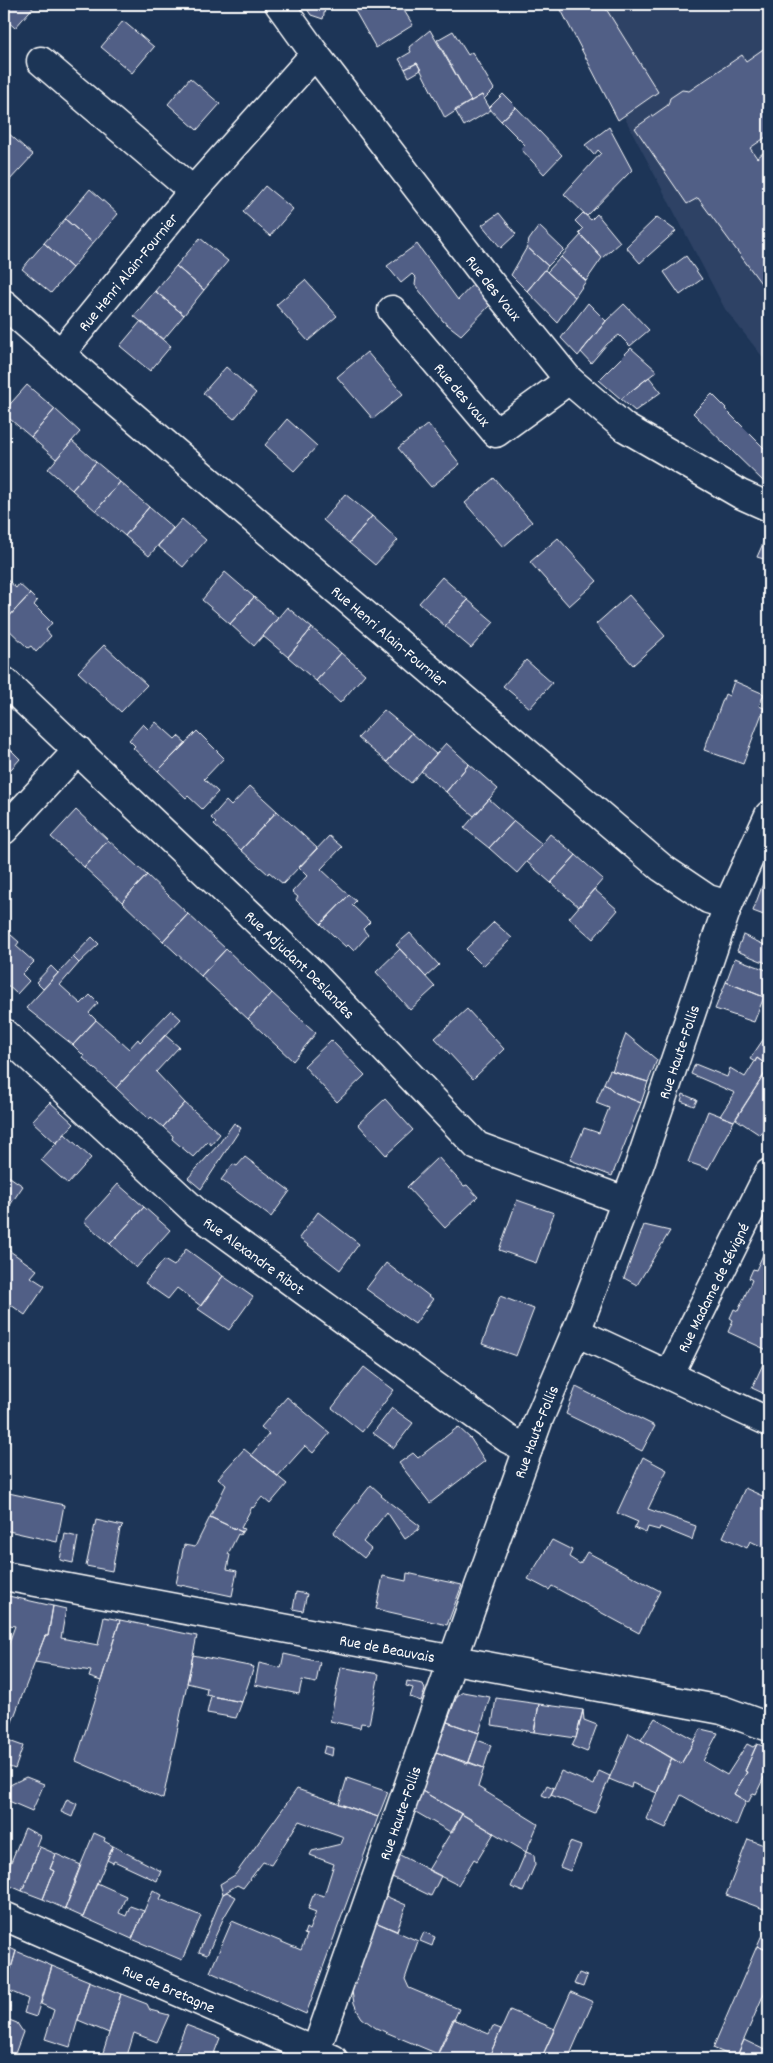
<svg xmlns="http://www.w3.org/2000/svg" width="773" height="2063" font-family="Dekko,sans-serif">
<rect width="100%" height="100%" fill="#1d3557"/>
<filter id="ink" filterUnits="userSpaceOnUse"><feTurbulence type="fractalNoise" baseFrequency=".02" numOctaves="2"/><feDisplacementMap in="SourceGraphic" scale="10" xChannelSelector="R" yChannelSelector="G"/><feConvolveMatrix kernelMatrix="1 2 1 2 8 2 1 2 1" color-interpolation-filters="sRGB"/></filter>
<g filter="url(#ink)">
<!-- built -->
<path fill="#2d4265" d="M565,4H769V365L725,309Z"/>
<!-- building -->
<path fill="#515f86" stroke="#fff" d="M4,4H36L15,28L4,18Z
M308,4H326L323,19L311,15L307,9Z
M351,4H400L413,25L376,48Z
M558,4H603L658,92L618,120Z
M123,21L154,47L132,73L101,47Z
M430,30L471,101L445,118L417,63L405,69L399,59L411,52L409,47Z
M453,31L468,55L472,52L494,89L484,99L482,95L471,101L437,40Z
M769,45V135L750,148L757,158L769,148V294L698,198L687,204L635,128L668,105L670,98L682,90L689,91L742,55L746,61Z
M417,63L421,70L409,77L405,69Z
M190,78L220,104L197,130L168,104Z
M503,94L516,107L501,121L489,108Z
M482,95L491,110L464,126L455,110Z
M516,107L562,155L544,174L521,149L525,145L501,121Z
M609,127L632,170L587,216L564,194L601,153L598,150L594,155L585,145Z
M7,132L33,155L8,182L4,178V136Z
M265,186L293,209L270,236L243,212Z
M90,189L118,214L93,243L65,219Z
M499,213L516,234L501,248L482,225Z
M583,213L591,220L597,214L620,242L602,258L579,233L583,229L575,221Z
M657,217L676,231L640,263L626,247Z
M65,219L93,243L72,268L44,243Z
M539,226L564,250L548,266L527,247L529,240Z
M581,235L602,258L586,281L561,257Z
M200,238L228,261L204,290L176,266Z
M44,243L72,268L51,293L22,269Z
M417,244L458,300L475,282L493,302L461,335L443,321L415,285L416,278L412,274L401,283L387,266Z
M527,247L548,266L527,291L511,275Z
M686,256L702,279L680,295L664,272Z
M561,257L586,281L575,297L547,272Z
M176,266L204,290L184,315L155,291Z
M545,270L575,297L557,322L527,291Z
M305,280L337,316L308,341L276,305Z
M155,291L184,315L163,340L134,316Z
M588,303L606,321L578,356L561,338Z
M624,304L649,330L630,346L619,335L607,344L591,363L581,352L606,321Z
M141,321L171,346L150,371L120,346Z
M631,348L657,371L621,399L599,380Z
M367,352L403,394L373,419L337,377Z
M226,367L256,393L234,419L203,393Z
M649,377L661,392L635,411L621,399Z
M27,385L55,409L31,437L4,414V411Z
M712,394L726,408L725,409L769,453V481L766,484L693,413Z
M55,409L80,432L56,459L31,437Z
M287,419L317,446L294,471L265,445Z
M428,424L460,464L431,487L398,448Z
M72,441L96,462L72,490L48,469Z
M96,462L120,482L96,511L72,490Z
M494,478L532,522L503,547L465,503Z
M120,482L149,507L125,536L96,511Z
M345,494L372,516L349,543L323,520Z
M149,507L173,528L149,556L125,536Z
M372,516L398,540L375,565L349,543Z
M182,519L206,540L183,567L158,546Z
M769,530V574L763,571L767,560L757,557Z
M558,538L597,581L569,606L530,562Z
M225,572L254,597L230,624L202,600Z
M4,577L16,588L19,584L30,594L4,622Z
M442,577L468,600L445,626L419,603Z
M30,594L37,601L34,605L52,623L46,630L51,636L36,652L31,646L28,648L4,625V622Z
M629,595L665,636L633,665L596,624Z
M254,597L278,618L254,646L230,624Z
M468,600L494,622L471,648L445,626Z
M287,607L312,628L288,657L263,636Z
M312,628L341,653L316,681L288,657Z
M104,645L147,685L121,712L78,672Z
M341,653L365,674L340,703L316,681Z
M526,660L552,683L530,708L503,686Z
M734,681L764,694L759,706L764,708L743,764L704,750L725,694L729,696Z
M384,710L412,733L387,762L358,738Z
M156,722L175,739L178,736L186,743L158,771L133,748L135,746L129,740L143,724L149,730Z
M197,731L224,758L204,779L218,792L202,809L188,796L186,798L158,771Z
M412,733L436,754L411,783L387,762Z
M4,743L20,759L4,777Z
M446,743L469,764L446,792L421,771Z
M469,764L498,789L474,816L446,792Z
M250,786L277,811L241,850L214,825L216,823L211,818L226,801L231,806Z
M489,799L514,821L489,848L464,828Z
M76,810L108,840L84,867L51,837Z
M277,811L317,848L283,884L269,872L268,874L241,850Z
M514,821L542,844L517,873L489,848Z
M550,834L576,855L551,883L527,862Z
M329,836L342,847L321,869L349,895L321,924L296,900L298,897L292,892L307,876L299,868Z
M108,840L147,875L122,902L84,867Z
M576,855L603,879L579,907L551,883Z
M769,867V917L753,911Z
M147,875L188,914L163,941L122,902Z
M594,889L618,910L593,939L569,918Z
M349,895L356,901L352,905L370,922L363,929L368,935L354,951L348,945L346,947L321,924Z
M188,914L226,949L201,976L163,941Z
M494,922L512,938L483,966L466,949Z
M410,933L439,965L426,977L396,945Z
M11,935L19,942L16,946L34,962L22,974L29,981L17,994L4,982V943Z
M743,935L769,947L766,963L737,951Z
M92,937L99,944L79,963L73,957Z
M226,949L272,993L248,1019L201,976Z
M400,949L435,987L410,1010L376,972Z
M73,957L79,963L60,985L81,1004L90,995L98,1003L89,1013L96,1020L73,1045L26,1008Z
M735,958L769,971V984L764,997L726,982Z
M51,966L58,973L43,989L36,982Z
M726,982L764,997L754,1022L715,1009Z
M272,993L316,1033L293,1061L248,1019Z
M467,1009L504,1049L473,1079L435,1038Z
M171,1010L181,1019L116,1088L83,1058L84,1056L73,1045L96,1020L129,1049L138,1039L140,1042Z
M769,1031V1066L757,1058L755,1062L750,1059Z
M626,1034L657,1060L648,1082L612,1071Z
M165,1035L179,1047L156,1072L185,1103L163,1127L151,1117L149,1119L116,1088Z
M331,1040L365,1075L337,1102L304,1066Z
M757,1058L769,1067L734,1121L720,1116L735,1093L691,1074L695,1064L727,1077L730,1068L745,1077Z
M769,1067V1121L760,1135L736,1119Z
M610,1070L648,1082L641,1103L616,1093L604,1083Z
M604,1083L616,1093L641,1103L612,1176L570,1160L584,1128L599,1133L609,1108L596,1103Z
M683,1094L697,1100L694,1106L681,1101Z
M385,1099L413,1130L386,1155L358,1124Z
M50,1102L74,1124L56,1143L32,1121Z
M185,1103L220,1134L211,1145L208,1141L193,1157L172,1139L173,1136L163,1127Z
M708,1111L734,1121L708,1169L688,1162Z
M234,1123L241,1128L201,1189L188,1178L218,1145Z
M65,1134L91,1158L68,1184L41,1160Z
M245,1157L290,1191L271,1217L221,1180L233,1164L237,1166Z
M438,1157L464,1186L467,1185L478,1197L445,1228L407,1187Z
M4,1173L23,1186L4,1214Z
M118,1184L144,1207L110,1244L84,1222Z
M517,1200L554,1213L536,1263L499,1250Z
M144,1207L170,1230L136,1268L110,1244Z
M318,1212L359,1244L340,1270L299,1238Z
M644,1225L670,1231L637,1285L624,1278Z
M769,1235V1396L752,1388L769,1351L728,1332L733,1320L730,1318L734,1309L738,1311L752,1280L749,1278L753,1269L756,1270L767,1246L764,1244Z
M7,1249L37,1270L31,1277L45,1286L25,1315L4,1300V1253Z
M186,1249L223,1276L201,1306L177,1288L168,1299L145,1283L164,1260L174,1266Z
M386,1263L433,1299L415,1324L366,1289Z
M223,1276L253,1297L229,1330L198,1309Z
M500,1296L534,1309L516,1356L482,1344Z
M364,1367L394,1390L362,1432L332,1408Z
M576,1387L655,1426L642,1451L566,1414Z
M287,1397L330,1433L313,1453L305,1446L278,1476L251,1455L269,1434L261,1427Z
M392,1408L413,1423L394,1448L373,1433Z
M458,1427L471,1439L485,1461L430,1503L399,1463L413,1453L418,1458Z
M244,1449L287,1484L270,1504L262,1497L253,1508L252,1507L241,1528L244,1529L242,1532L210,1517L226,1485L218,1478Z
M643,1457L667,1470L648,1509L696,1526L692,1540L660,1527L659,1530L648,1527L646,1533L634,1528L638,1522L617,1513Z
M371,1485L382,1495L381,1496L420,1526L418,1530L405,1539L387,1512L363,1542L371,1549L364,1558L333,1533Z
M745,1488L769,1499L767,1506L769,1507V1550L750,1541L747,1548L723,1537Z
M4,1492L64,1505L57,1542L4,1530Z
M210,1517L242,1532L240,1535L238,1534L228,1554L230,1555L227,1569L237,1571L232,1596L176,1584L184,1545L195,1547Z
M96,1520L123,1526L120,1529L112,1571L86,1566Z
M65,1534L78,1537L73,1563L60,1560Z
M552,1540L572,1550L569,1557L580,1564L587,1552L660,1591L639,1633L552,1586L549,1590L528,1579Z
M407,1573L462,1585L447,1625L376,1609L383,1576L406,1581Z
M296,1592L307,1594L303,1611L293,1609Z
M4,1595L53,1606L48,1636H45L7,1735L4,1734V1656L15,1626L4,1624Z
M53,1606L66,1609L61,1638L98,1645L104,1617L120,1620L101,1681L89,1677L91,1671L35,1662L45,1636H48Z
M120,1620L197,1636L163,1799L76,1761Z
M284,1654L320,1662L316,1683L302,1680L299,1694L255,1685L259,1663L281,1668Z
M193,1655L254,1667L242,1702L206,1695L207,1688L187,1683Z
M341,1667L379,1674L369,1724L361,1723L360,1728L330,1721Z
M407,1681L423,1684L425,1690L421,1701L410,1697L413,1688L406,1686Z
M463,1692L490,1697L479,1733L447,1722L457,1696Z
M211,1696L242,1702L236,1718L207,1713Z
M496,1698L539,1704L534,1732L492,1725Z
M539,1704L583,1710L576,1738L534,1732Z
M583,1710L584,1720L597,1725L587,1752L572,1746L576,1738Z
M655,1718L695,1740L681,1764L641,1740Z
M447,1722L479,1733L468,1764L436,1752Z
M701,1729L718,1733L703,1761L727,1775L747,1744L753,1747L757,1744L745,1771L747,1772L734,1794L746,1801L736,1826L681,1795L666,1828L646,1819L670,1761L672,1758L681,1764Z
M629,1733L672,1758L657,1793L632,1783L631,1788L609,1779Z
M477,1740L491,1745L484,1768L469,1762Z
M9,1741L23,1746L15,1769L4,1765V1755Z
M757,1744L769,1748V1779L764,1777L756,1794L753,1793L748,1803L734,1794L747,1772L745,1771Z
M325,1746L333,1748L332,1756L323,1753Z
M436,1752L484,1768L478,1787L538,1824L526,1852L422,1791Z
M561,1771L594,1785L599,1771L610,1776L595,1813L551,1795Z
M26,1777L44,1784L32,1811L4,1799L10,1785Z
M347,1778L388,1792L378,1817L339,1804Z
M547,1785L554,1788L549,1798L542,1795Z
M297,1789L378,1817L306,2014L210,1972L232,1921L301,1950L307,1935L304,1934L306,1928L309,1930L316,1912L308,1909L314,1893L324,1896L334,1864L310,1855L312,1851L341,1844L344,1837L299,1821L271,1865L263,1862L243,1888L237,1885L223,1894L220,1884L235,1875Z
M422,1791L462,1814L452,1833L414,1811Z
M67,1799L77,1804L72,1817L61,1812Z
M462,1814L494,1833L477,1861L474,1859L458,1885L428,1870Z
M25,1828L40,1836L36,1846L40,1847L22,1891L4,1883V1879Z
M94,1833L105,1838L104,1841L113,1846L83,1917L65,1909L76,1882L74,1881Z
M748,1839L769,1847V1911L726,1895Z
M570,1842L581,1846L570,1871L560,1867Z
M113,1846L161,1871L157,1881L114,1861L113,1863L107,1860Z
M40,1847L56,1854L50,1869L54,1871L43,1899L22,1891Z
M526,1852L534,1855L535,1865L523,1892L511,1887Z
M56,1854L81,1865L65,1909L43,1899L54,1871L50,1869Z
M398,1854L441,1876L431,1896L390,1876Z
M97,1883L126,1896L119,1913L126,1916L130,1906L144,1911L132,1939L83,1917Z
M153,1890L162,1895L160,1899L201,1916L182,1960L132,1939Z
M227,1892L236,1897L223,1919L207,1955L199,1952L223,1894Z
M383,1895L406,1905L397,1931L373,1921Z
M373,1921L418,1941L405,1979L409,1988L459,2009L438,2054L376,2028L362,2018L357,2010L354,2003L351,1986Z
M424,1932L435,1937L432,1946L420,1941Z
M761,1937L769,1940V1951L757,1946Z
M4,1945L16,1951L4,1992Z
M757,1946L769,1951V1982L736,2058L713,2048Z
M16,1951L52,1966L36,2017L24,2013L28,1999L5,1989Z
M52,1966L89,1981L70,2047L45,2039L54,2010L41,2004Z
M579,1973L587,1976L583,1987L574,1984Z
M89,1981L121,1994L109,2033L78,2020Z
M571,1992L593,2002L568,2059H541Z
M121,1994L147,2004L150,2010L169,2015L157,2042L134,2033L126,2059H101Z
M4,2004L10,2007L4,2018L17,2023L23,2032L13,2059H4Z
M510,2010L555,2029L541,2059H488Z
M453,2019L489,2034L493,2026L501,2029L488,2059H435Z
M186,2025L220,2038L212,2059H173Z
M744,2040L769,2052L766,2059H736Z"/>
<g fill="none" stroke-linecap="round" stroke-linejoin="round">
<!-- minor casing -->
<g stroke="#fff" stroke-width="31">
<g id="minor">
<path id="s1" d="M279,4L315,54L488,280L569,380L624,427L740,494L769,507"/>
<path d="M41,61L193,191"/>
<path id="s2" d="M4,304L80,371L662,868L708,899L728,905"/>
<path id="s3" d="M392,310L496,433L569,380"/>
<path id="s4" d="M61,353L193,191L315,54"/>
<path id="s5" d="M4,681L315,976L477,1146L625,1201"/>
<path d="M4,830L78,750"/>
<path id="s6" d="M4,1033L197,1213L508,1439L528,1449"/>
<path d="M576,1332L769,1422"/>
<path id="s7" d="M669,1375L769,1173"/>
<path id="s8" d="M313,2059L453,1659"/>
</g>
</g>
<!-- tertiary casing -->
<g stroke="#fff" stroke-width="31">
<g id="tertiary">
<path id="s9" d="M4,1576L722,1710L769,1727"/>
<path id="s10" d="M453,1659L538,1421L576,1332L637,1172L728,905L769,815"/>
</g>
</g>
<!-- secondary casing -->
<g stroke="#fff" stroke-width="31">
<g id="secondary">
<path id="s11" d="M4,1916L333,2059"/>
</g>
</g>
<!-- minor -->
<use href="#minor" stroke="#1d3557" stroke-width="28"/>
<!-- tertiary -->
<use href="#tertiary" stroke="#1d3557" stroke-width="28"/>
<!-- secondary -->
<use href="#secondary" stroke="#1d3557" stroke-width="28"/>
</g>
</g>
<g text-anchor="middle" stroke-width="4" stroke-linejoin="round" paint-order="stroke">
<!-- street labels -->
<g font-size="16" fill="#fff" stroke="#1d3557">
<text dy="6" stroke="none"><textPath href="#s4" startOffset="105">Rue Henri Alain-Fournier</textPath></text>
<text dy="6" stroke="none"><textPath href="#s1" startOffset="356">Rue des Vaux</textPath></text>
<text dy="6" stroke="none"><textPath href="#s3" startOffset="110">Rue des vaux</textPath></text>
<text dy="6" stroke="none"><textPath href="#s2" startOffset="509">Rue Henri Alain-Fournier</textPath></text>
<text dy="6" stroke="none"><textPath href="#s5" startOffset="410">Rue Adjudant Deslandes</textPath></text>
<text dy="6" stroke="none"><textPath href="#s10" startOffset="648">Rue Haute-Follis</textPath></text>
<text dy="6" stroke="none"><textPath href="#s6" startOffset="335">Rue Alexandre Ribot</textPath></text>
<text dy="6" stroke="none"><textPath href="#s7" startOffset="98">Rue Madame de Sévigné</textPath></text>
<text dy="6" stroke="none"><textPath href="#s10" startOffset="242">Rue Haute-Follis</textPath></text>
<text dy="6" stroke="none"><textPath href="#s9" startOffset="390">Rue de Beauvais</textPath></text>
<text dy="6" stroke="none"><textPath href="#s8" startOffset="261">Rue Haute-Follis</textPath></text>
<text dy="6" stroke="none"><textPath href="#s11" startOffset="180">Rue de Bretagne</textPath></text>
</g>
</g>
<!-- margin -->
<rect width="773" height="2063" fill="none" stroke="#1d3557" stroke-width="20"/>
<rect x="10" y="10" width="753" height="2043" fill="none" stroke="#fff" stroke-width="2" filter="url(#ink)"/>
</svg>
